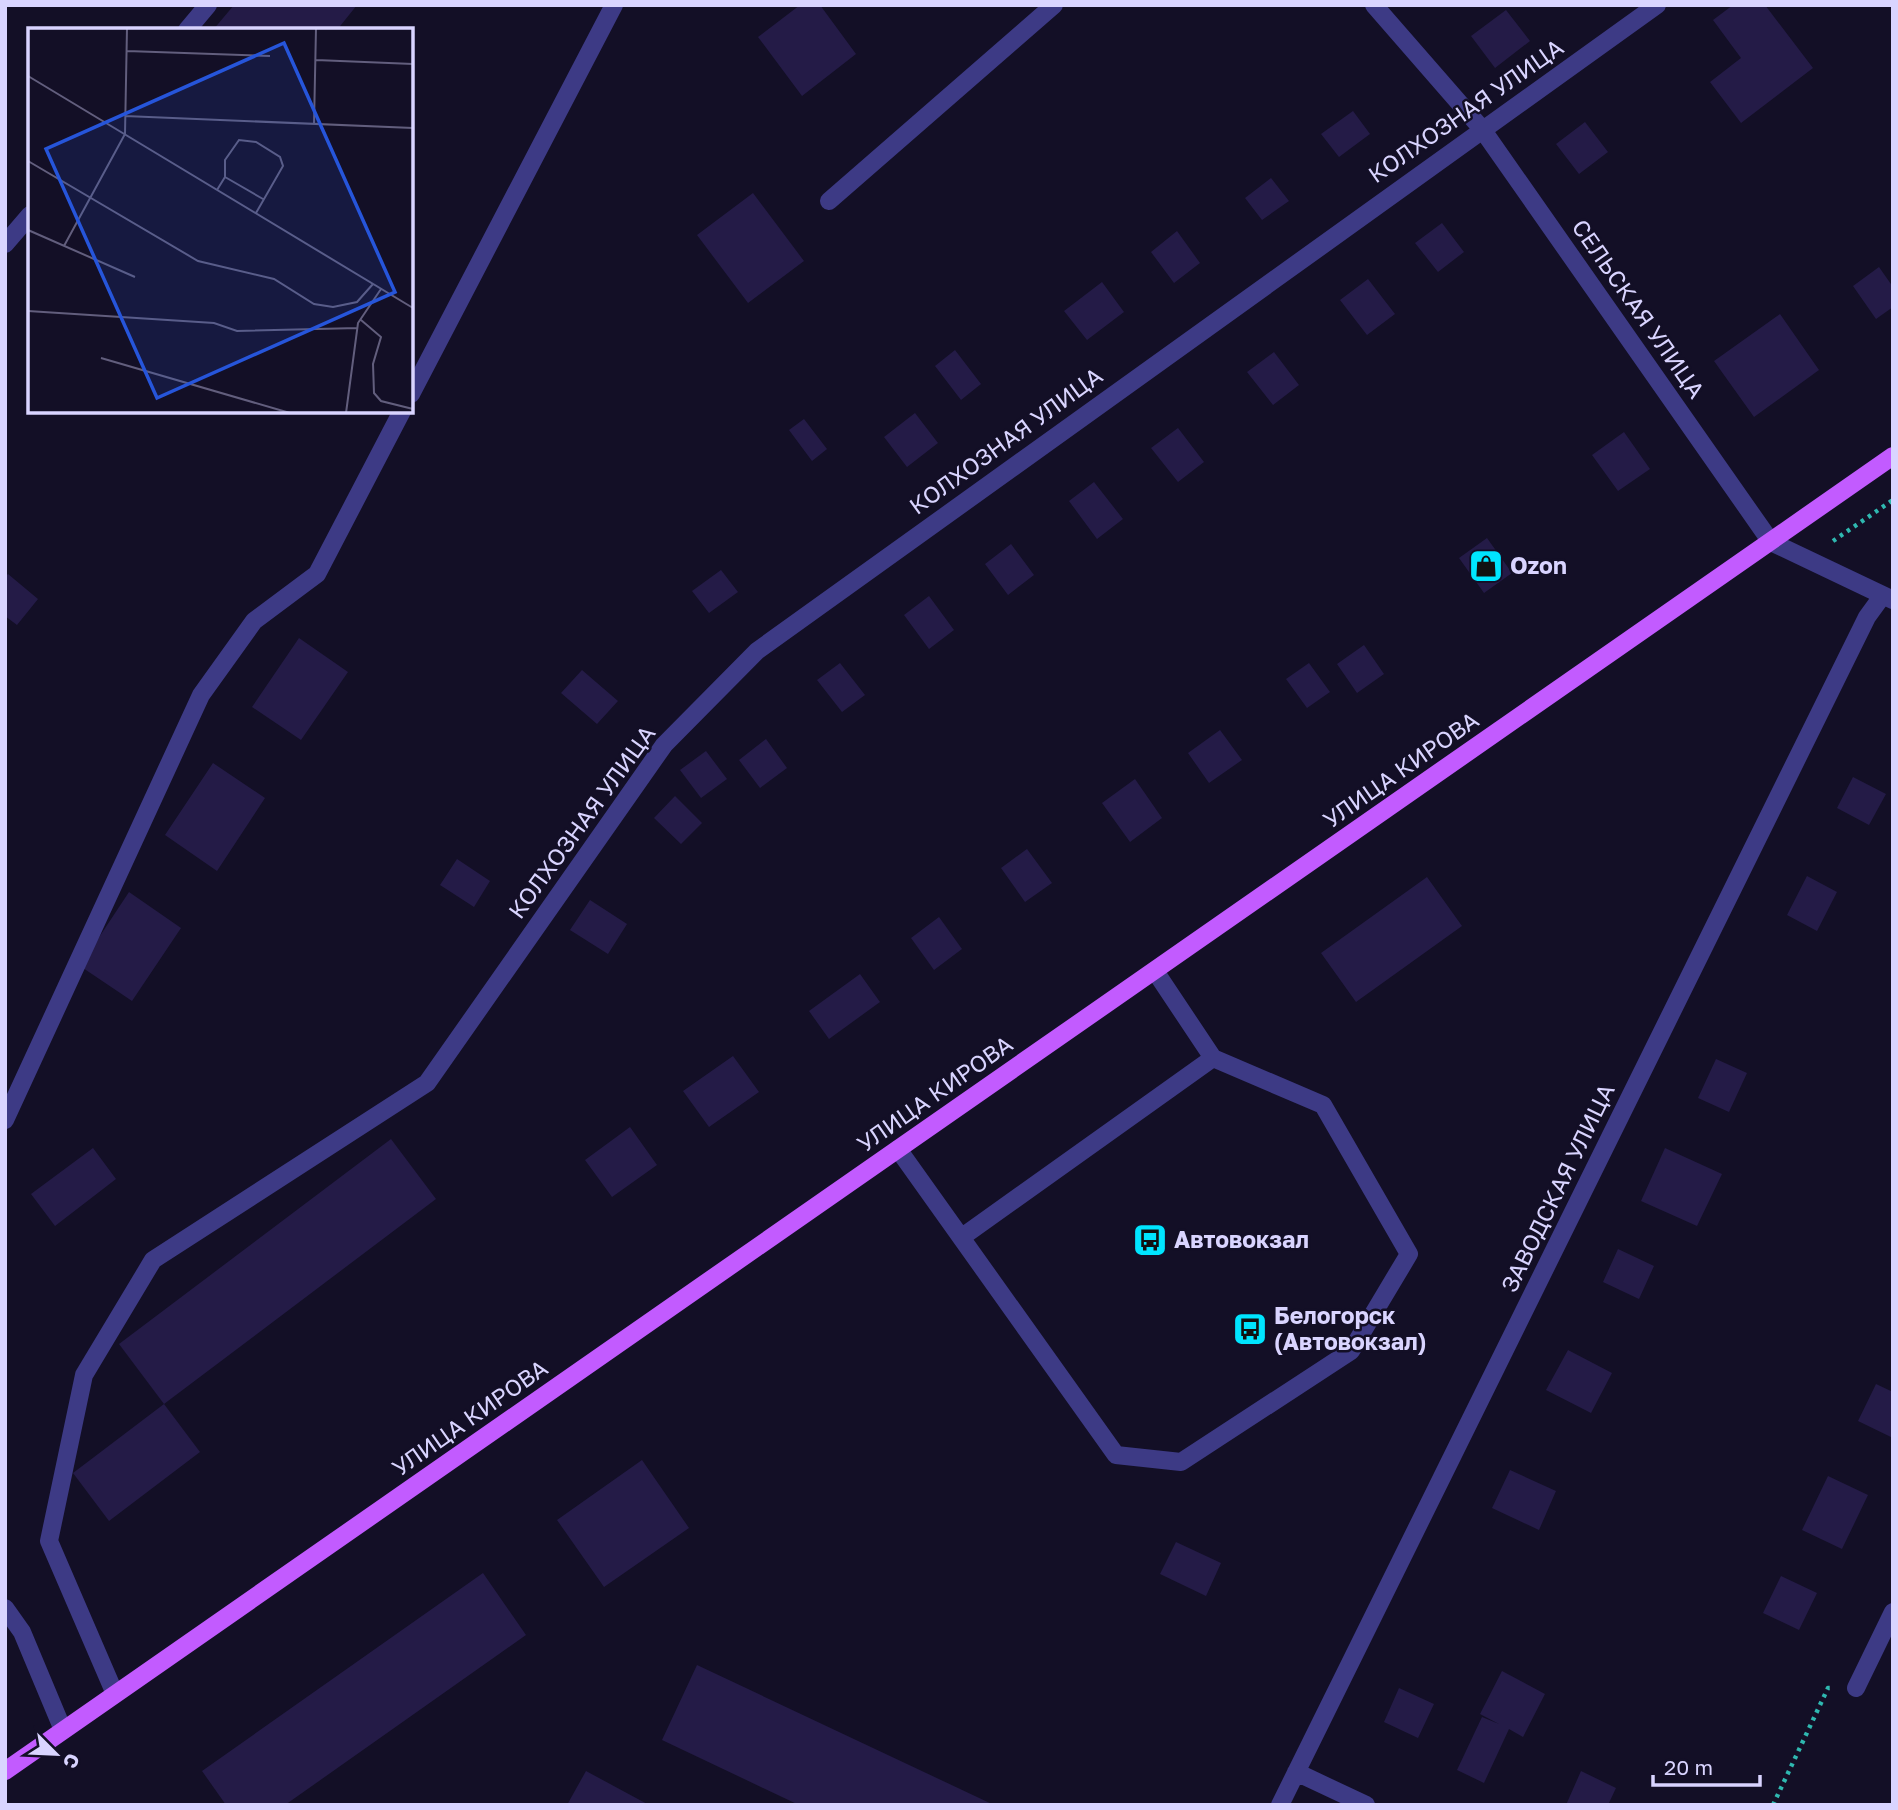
<svg xmlns="http://www.w3.org/2000/svg" width="1898" height="1810" font-family="'Golos Text',sans-serif">
<rect width="100%" height="100%" fill="#130f26"/>
<!-- building -->
<path fill="#241b47" d="M234,5H357L337,30H213Z
M800,5H820L856,54L802,96L758,37Z
M1733,5H1765L1813,68L1741,123L1710,82L1741,58L1713,20Z
M1506,10L1530,41L1495,68L1471,36Z
M1353,111L1370,134L1339,157L1321,134Z
M1585,122L1608,152L1579,174L1556,144Z
M1271,178L1289,201L1262,220L1245,198Z
M753,193L804,261L748,303L697,235Z
M1442,223L1464,252L1438,272L1415,243Z
M1177,231L1200,263L1174,283L1151,252Z
M1879,267L1893,287V307L1876,319L1853,286Z
M1368,279L1395,314L1367,335L1340,300Z
M1102,282L1124,312L1087,340L1064,311Z
M1780,314L1819,370L1754,417L1714,361Z
M955,350L981,384L961,400L935,366Z
M1274,352L1299,385L1273,405L1247,372Z
M915,413L938,443L907,467L884,437Z
M804,419L827,449L812,461L789,430Z
M1178,428L1204,462L1178,482L1151,448Z
M1624,432L1650,469L1618,491L1592,455Z
M1094,482L1123,519L1097,539L1069,501Z
M1487,538L1512,573L1484,593L1459,558Z
M1011,544L1034,575L1008,595L985,564Z
M721,570L738,592L709,613L692,591Z
M8,574L38,599L17,625L5,616V577Z
M929,596L954,630L929,649L904,615Z
M299,638L348,672L301,740L252,707Z
M1364,645L1384,674L1357,693L1337,664Z
M840,663L865,695L842,712L817,680Z
M1309,663L1330,692L1307,708L1286,679Z
M582,670L618,701L597,724L561,693Z
M1220,730L1242,760L1209,783L1188,753Z
M766,739L787,768L760,788L739,760Z
M706,751L727,779L701,798L680,770Z
M213,763L265,798L217,871L165,835Z
M1853,777L1886,794L1869,825L1837,808Z
M1135,779L1162,818L1130,842L1102,803Z
M675,796L702,823L681,844L654,818Z
M1027,849L1052,883L1025,902L1001,868Z
M457,859L490,881L474,907L440,885Z
M1807,876L1837,892L1817,931L1787,915Z
M1427,877L1462,926L1356,1002L1321,953Z
M129,892L181,928L132,1001L80,966Z
M590,900L627,924L608,954L570,930Z
M939,917L962,949L934,970L911,938Z
M860,974L880,1002L829,1039L809,1011Z
M733,1056L759,1092L709,1127L683,1091Z
M1716,1059L1747,1073L1729,1112L1698,1098Z
M630,1127L657,1165L612,1197L585,1160Z
M391,1139L436,1199L164,1404L119,1344Z
M93,1148L116,1179L55,1226L31,1194Z
M1665,1148L1722,1174L1697,1226L1641,1201Z
M1618,1249L1654,1266L1639,1299L1603,1282Z
M1568,1350L1612,1373L1591,1413L1546,1390Z
M1876,1384L1893,1392V1438L1858,1421Z
M164,1404L200,1452L109,1521L73,1473Z
M642,1460L689,1528L604,1587L557,1520Z
M1510,1470L1556,1491L1539,1530L1492,1508Z
M1828,1476L1868,1495L1842,1549L1802,1530Z
M1176,1542L1221,1563L1206,1596L1160,1574Z
M483,1573L526,1635L285,1805H226L202,1771Z
M1781,1576L1817,1593L1799,1630L1763,1613Z
M697,1665L994,1805H799L662,1740Z
M1502,1671L1545,1694L1523,1737L1509,1729L1484,1783L1457,1770L1482,1717L1499,1724L1480,1714Z
M1399,1688L1434,1704L1418,1738L1384,1722Z
M586,1771L649,1805H567Z
M1581,1771L1616,1788L1608,1805H1566Z"/>
<g fill="none" stroke-linecap="round" stroke-linejoin="round">
<!-- path -->
<path stroke="#2fb8b0" stroke-width="4.5" stroke-dasharray="3.5 5" stroke-linecap="butt" d="M1833,541L1893,500
M1773,1805L1828,1688H1830"/>
<!-- minor -->
<path stroke="#3d3a85" stroke-width="18" d="M1374,5L1482,129L1771,542L1893,600
M187,30L208,5
M829,201L1054,5
M5,244L30,215
M411,394L614,5
M5,1120L201,695L254,621L317,574L402,411
M898,1149L1116,1455L1181,1462L1351,1351L1409,1254L1323,1105L1213,1058L1155,971
M962,1237L1213,1058
M5,1608L22,1632L63,1730
M1856,1688L1893,1612
M115,1694L49,1541L84,1375L153,1260L427,1083L664,745L757,651L1657,5
M1296,1772L1366,1805
M1280,1805L1867,617L1883,595"/>
<!-- major -->
<path stroke="#c25bff" stroke-width="18" d="M5,1771L1893,456"/>
</g>
<!-- icons -->
<defs>
<g id="shop-square" transform="scale(1.75)"><rect x="-9" y="-9" width="18" height="18" rx="4" fill="#00e5ff" stroke="#130f26"/><path d="M-5-2.5h2.3a2.7 3.5 0 0 1 5.4 0H5L5.5 6h-11ZM-1.5-2.5h3a1.5 2.3 0 0 0-3 0Z" fill="#111"/></g>
<g id="bus-square" transform="scale(1.75)"><rect x="-9" y="-9" width="18" height="18" rx="4" fill="#00e5ff" stroke="#130f26"/><path d="M-5-6H5V4H4V6H2V4H-2V6H-4V4H-5ZM-3.5-4V0h7V-4ZM-3.5 1.2v1.5H-2V1.2ZM2 1.2v1.5H3.5V1.2Z" fill="#111"/></g>
</defs>
<g fill-rule="evenodd">
<use href="#shop-square" x="1486" y="566"/>
<use href="#bus-square" x="1150" y="1240"/>
<use href="#bus-square" x="1250" y="1329"/>
</g>
<g text-anchor="middle" stroke-width="5" stroke-linejoin="round" paint-order="stroke">
<!-- street labels -->
<g font-size="23" fill="#d9d4ff" stroke="#130f26">
<text transform="translate(1466 111) rotate(-35)" y="8">КОЛХОЗНАЯ УЛИЦА</text>
<text transform="translate(1638 309) rotate(55)" y="8">СЕЛЬСКАЯ УЛИЦА</text>
<text transform="translate(1006 441) rotate(-36)" y="8">КОЛХОЗНАЯ УЛИЦА</text>
<text transform="translate(1401 770) rotate(-35)" y="8">УЛИЦА КИРОВА</text>
<text transform="translate(582 822) rotate(-54)" y="8">КОЛХОЗНАЯ УЛИЦА</text>
<text transform="translate(935 1094) rotate(-35)" y="8">УЛИЦА КИРОВА</text>
<text transform="translate(1558 1188) rotate(-64)" y="8">ЗАВОДСКАЯ УЛИЦА</text>
<text transform="translate(470 1418) rotate(-35)" y="8">УЛИЦА КИРОВА</text>
</g>
<!-- poi labels -->
<g font-size="23" font-weight="bold" fill="#d9d4ff" stroke="#130f26" text-anchor="start">
<text x="1510" y="574">Ozon</text>
<text x="1174" y="1248">Автовокзал</text>
<text x="1274" y="1324">Белогорск<tspan x="1274" dy="26">(Автовокзал)</tspan></text>
</g>
</g>
<!-- overview -->
<g transform="translate(28 28)">
<rect width="385" height="385" fill="#130f26"/>
<path fill="none" stroke="#625e7d" stroke-width="2" d="M99,23L242,28M288,32L385,36M0,48L385,280M97,88L385,100M286,96L288,0M0,133L170,233L246,251L286,276L305,279L329,274L345,256M197,149L235,171M189,162L197,149V132L211,112L228,114L252,129L255,138L228,185M0,202L107,249M36,218L97,106L99,0M0,283L186,295L209,303L330,300M333,292L353,309L345,336L346,365L353,373L385,381M73,330L262,385M318,385L330,295L353,261"/>
<path fill="#2655da" fill-opacity="0.15" stroke="#2655da" stroke-width="3.5" d="M256,15L367,264L129,370L18,121Z"/>
<rect width="385" height="385" fill="none" stroke="#d9d4ff" stroke-width="3.5"/>
</g>
<!-- border -->
<rect width="1898" height="1810" fill="none" stroke="#d9d4ff" stroke-width="14"/>
<!-- north arrow -->
<g transform="translate(56 1754) rotate(114)" stroke="#130f26" stroke-width="5" paint-order="stroke">
<path d="M0-5L12 26L0 18L-12 26Z" fill="#d9d4ff"/>
<text y="-10" font-size="19" font-weight="bold" text-anchor="middle" fill="#d9d4ff">С</text>
</g>
<!-- scale -->
<path d="M1653 1775v10h107v-10" fill="none" stroke="#d9d4ff" stroke-width="3.5"/>
<text x="1664" y="1775" font-size="21" fill="#d9d4ff" stroke="#130f26" stroke-width="5" paint-order="stroke">20 m</text>
</svg>
